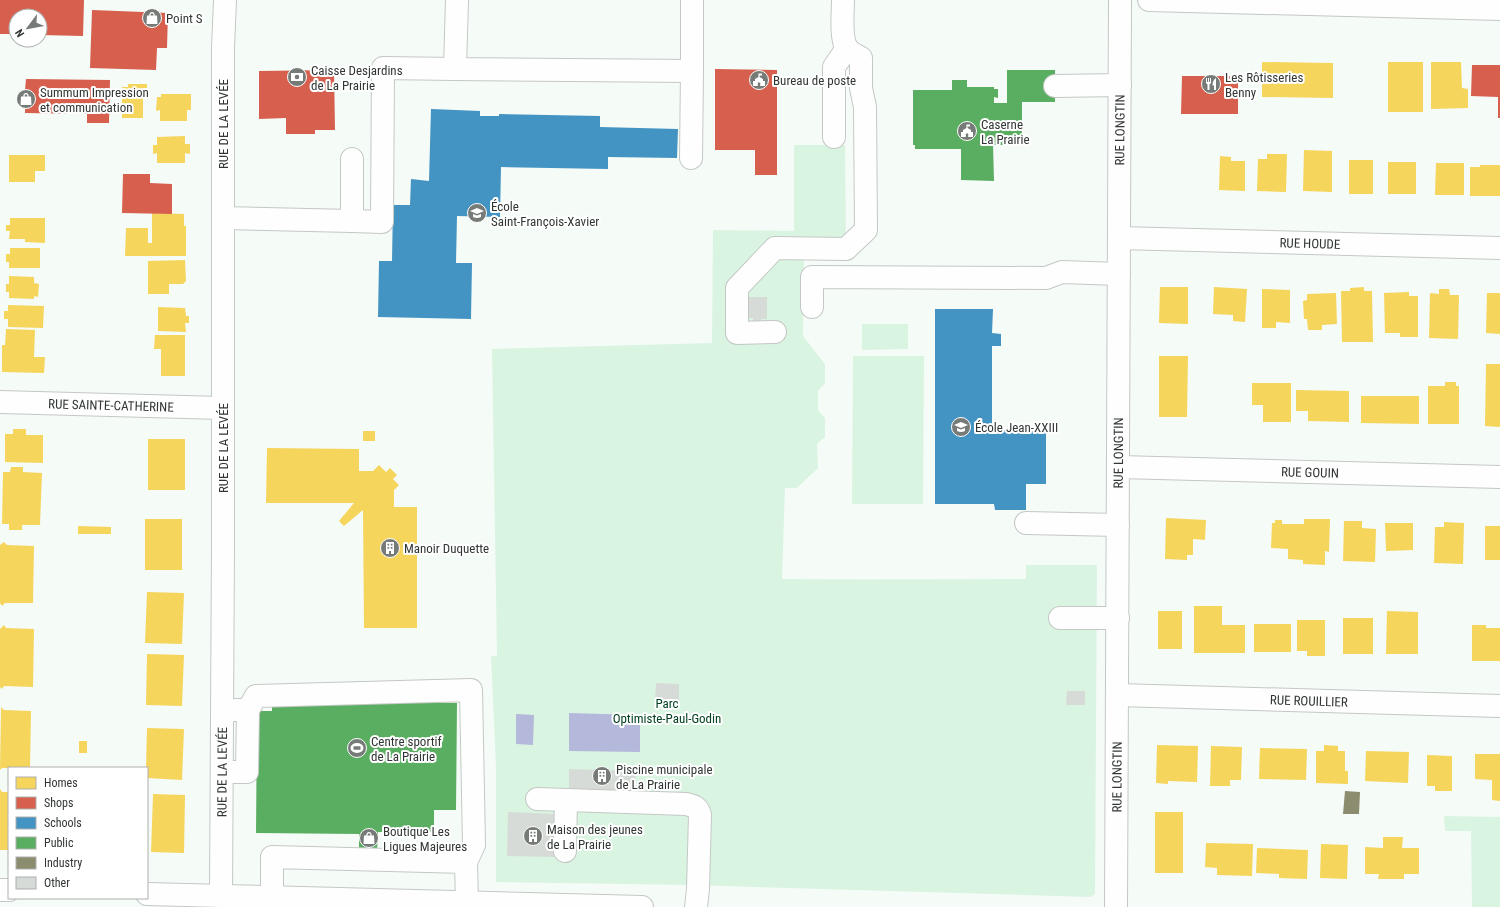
<svg xmlns="http://www.w3.org/2000/svg" width="1500" height="907" font-family="'Roboto Condensed',sans-serif">
<rect width="100%" height="100%" fill="#f5fbf7"/>
<!-- green -->
<path fill="#daf4e2" d="M794,145H845L846,240L804,256L803,336L825,364V383L818,391V410L825,418V437L817,444L818,468L797,488H785L782,579C863,580 944,579 1026,579V565H1097L1095,894L1090,897L691,885L496,882V767L491,656H497L492,349L712,343L713,230L794,231Z
M862,324H908V349L862,350Z
M853,356H924L923,504H852Z
M1444,816L1500,817V907H1472L1471,831H1445Z"/>
<!-- water -->
<path fill="#b4b8db" d="M569,713L640,715V752L569,751Z
M516,714L534,715L533,745L516,744Z"/>
<!-- homes -->
<path fill="#f6d55c" d="M1262,62L1333,63V98L1262,97Z
M1388,62H1423V112H1388Z
M1431,62H1461L1462,88L1468,89V108L1431,109Z
M128,84H147V99H143V118H122V87H128Z
M161,94H191V110H187V121H160V110L156,111L157,97H161Z
M185,136V144H190V154L185,153V163H157V153L153,154V145H157V137Z
M1304,150L1332,151V192L1303,191Z
M1267,154H1287L1286,192L1257,191L1258,159H1267Z
M9,155H45V171H35V182H9Z
M1220,156L1231,157V161H1245V191L1219,190Z
M1349,160H1373V194H1349Z
M1388,162H1416V194H1388Z
M1436,163H1464V195H1435Z
M1480,165H1500V196H1470V167H1480Z
M152,213L184,214V226H186V256H125L126,228H148V243H152Z
M10,218H45V243L25,242V239H9L10,231H6V225H10Z
M10,248H40V268H9V262H6V254H10Z
M185,260L186,281L183,284H169V294H148V261Z
M9,276L34,277V283L39,284L38,297L34,296V299L9,298V292H6V284H9Z
M1160,287H1188V324L1159,323Z
M1214,287L1247,289L1245,322L1233,321V315L1213,314Z
M1364,287V291H1372L1373,342H1342L1341,291H1350V288Z
M1262,289L1290,290V323L1276,322V328H1262Z
M1439,289H1449L1450,295H1459L1458,339L1429,338L1430,293L1439,294Z
M1409,292V296H1418V337H1400V333H1385L1384,293Z
M1336,293L1337,324L1322,325V330H1308L1307,319H1304L1303,301L1307,300V294Z
M1487,293H1500V334L1486,333Z
M8,305L44,306L43,328L8,327V319H4V311H8Z
M158,307L185,308L186,316H189V323H185L186,332L158,331Z
M6,329L35,330L34,357H45L44,373L2,372V345H5Z
M155,335H185V376H161V349H154Z
M1159,356H1188L1187,417H1159Z
M1486,364H1500V427L1485,426Z
M1445,382H1456V386H1459V424H1428V386H1445Z
M1252,383H1291V422H1263V405H1252Z
M1296,390L1349,391V422L1308,421V411H1296Z
M1361,396H1419V424L1361,423Z
M13,429H26V435H43V463L5,462V434H13Z
M363,431H375V441H363Z
M148,439H185V490H148Z
M267,448L359,449V471H373L379,465L386,472L390,468L397,475L393,479L399,485L394,490V507H417V628H364L363,510L344,526L339,521L354,503H266Z
M11,467H23V472L42,473L40,525H22V530H9V524H2L3,472H10Z
M1166,518L1206,520L1205,540L1193,539V555H1187V560L1165,559Z
M145,519H182V570H145Z
M1304,519H1330L1329,552L1325,551V565L1303,564V560L1288,559V549L1271,548L1272,523H1275V520H1282V524H1304Z
M1344,521H1362V528L1376,529L1375,562L1343,561Z
M1444,522L1464,523L1463,564L1434,563L1435,527H1444Z
M1385,523H1413V550L1386,551Z
M78,526L111,527V534H78Z
M1485,526H1500V560H1485Z
M4,542L7,545L34,546L33,603H5L2,606L0,603V545Z
M147,592L184,593L182,644L145,643Z
M1194,606H1222V625H1245V653H1194Z
M1158,611H1182V649H1158Z
M1387,611L1418,612V654H1386Z
M1343,618H1373V654H1343Z
M1297,620H1325V656H1307V651H1297Z
M1254,624H1291V652H1254Z
M4,625L6,628L34,629L33,687L4,686L2,689L0,687V629Z
M1472,625H1486V628H1500V661H1472Z
M147,654L184,655L182,706L146,705Z
M1,707L4,710L31,711L30,768H2L0,770Z
M147,728L184,729L182,780L147,778V768H146Z
M79,741H87V753H79Z
M1157,745L1198,746L1197,782L1168,781V784L1156,783Z
M1324,745L1338,746V751H1345V771H1348V784L1316,783V751H1324Z
M1211,746L1242,747L1241,780H1230V786H1210Z
M1260,748L1307,749L1306,780L1259,779Z
M1366,751L1409,752L1408,783L1365,781Z
M1475,754H1500V801L1492,800V780L1475,779Z
M1427,755L1452,756V791H1435V786H1427Z
M0,789L2,792H9V850H0Z
M153,794L185,795L184,853L151,852Z
M1155,812H1183V873H1155Z
M1383,837H1403L1402,848H1419V874H1404V879H1378L1379,874H1365V847L1383,848Z
M1206,843L1253,844L1252,876L1217,875V868L1205,867Z
M1321,844L1348,845L1347,879L1320,878Z
M1257,848L1308,850L1307,879L1279,878V874L1256,873Z"/>
<!-- shops -->
<path fill="#d6604d" d="M0,0H84L83,36L40,35V16H16V34H0Z
M92,10L168,13L167,48H157L156,70L90,68Z
M1472,65H1500V118H1498V97L1471,96Z
M715,69L777,70V175H755V150H715Z
M334,70L335,130H315V134H286V118L259,119V71Z
M1182,76H1238V114H1181Z
M26,79L110,80L109,123H87V114L25,113V106L18,102L25,90Z
M123,174H150V183L172,184V214L122,213Z"/>
<!-- schools -->
<path fill="#4393c3" d="M431,109L480,111V116H499V114L600,116V127L678,129L677,158L608,157V169L501,167L500,217L457,216L456,263H472L471,319L378,317L379,261H392L393,205H410L411,179L429,181Z
M935,309H993L992,333L1001,334V346H992V434H997V430H1046V484H1026V510H995L994,504H935Z"/>
<!-- public -->
<path fill="#5aae61" d="M1007,70H1055V102H1022V145H993L994,181L961,180V149H915V145H913V90H952V80H967V87H994V89H998V98L994,97V103H1007Z
M272,701L457,703L456,810H434V832H378L377,851H359V834L256,833L257,711H272Z"/>
<!-- industry -->
<path fill="#8c8c6e" d="M1345,791L1360,792L1359,814H1343Z"/>
<!-- building -->
<path fill="#d6dbd7" d="M747,297H767V319H761V322H753V318H747Z
M656,683L679,684V701L655,700Z
M1067,691H1085V705H1066Z
M569,769L636,771L635,793L569,790Z
M508,812L557,814L554,857L507,856Z"/>
<g fill="none" stroke-linecap="round" stroke-linejoin="round">
<!-- minor casing -->
<g stroke="#c4c8c5" stroke-width="24">
<g id="minor">
<path d="M457,0L455,69L692,71V0"/>
<path d="M1055,86L1120,85"/>
<path d="M834,137V67L847,48"/>
<path d="M691,158L692,71"/>
<path d="M223,218L352,221V159"/>
<path d="M352,221L382,222L383,68L455,69"/>
<path id="s1" d="M1119,238L1500,248"/>
<path d="M812,307V277L1046,278L1062,272L1119,274"/>
<path d="M775,332L737,333V288L775,248L846,249L866,230L865,107L861,88V58C856,55 851,53 847,49C840,38 843,13 843,0"/>
<path id="s2" d="M0,402L222,408"/>
<path id="s3" d="M1119,467L1500,477"/>
<path d="M1026,523L1118,525"/>
<path d="M1060,618H1118"/>
<path id="s4" d="M1118,695L1500,706"/>
<path d="M223,710H248L256,696L471,690L474,845L466,862"/>
<path d="M223,772H247L248,710"/>
<path d="M537,799L686,804C694,806 698,807 700,815L698,889L696,907"/>
<path d="M565,851L566,800"/>
<path d="M0,890H9"/>
<path d="M147,894L642,907"/>
<path id="s5" d="M221,896L223,544V48L225,0"/>
<path d="M272,897V857L466,862L467,902"/>
<path id="s6" d="M1116,907L1120,0"/>
</g>
</g>
<!-- major casing -->
<g stroke="#c4c8c5" stroke-width="24">
<path id="major" d="M1149,0L1500,9"/>
</g>
<!-- minor -->
<use href="#minor" stroke="#fefefe" stroke-width="22"/>
<!-- major -->
<use href="#major" stroke="#fefefe" stroke-width="22"/>
</g>
<!-- icons -->
<defs>
<g id="shop-disc" transform="scale(1)"><circle r="9.5" fill="#767b78" stroke="#fff"/><path d="M-5-2.5h2.3a2.7 3.5 0 0 1 5.4 0H5L5.5 6h-11ZM-1.5-2.5h3a1.5 2.3 0 0 0-3 0Z" fill="#fff"/></g>
<g id="bank-disc" transform="scale(1)"><circle r="9.5" fill="#767b78" stroke="#fff"/><path d="M-6-4H6V4H-6ZM0-2.3a2.3 2.3 0 1 0 0 4.6a2.3 2.3 0 1 0 0-4.6Z" fill="#fff"/></g>
<g id="civic-disc" transform="scale(1)"><circle r="9.5" fill="#767b78" stroke="#fff"/><path d="M-.6-6.5H3V-4.5H.6V-3L4-1V1h2V6H-6V1h2V-1L-.6-3ZM-1.2 2.5V6h2.4V2.5Z" fill="#fff"/></g>
<g id="restaurant-disc" transform="scale(1)"><circle r="9.5" fill="#767b78" stroke="#fff"/><path d="M-5-6h1v4h1v-4h1v4h1v-4h1v5L-1.5 .5V6h-2V.5L-5-1ZM5-6V6H3V1.5H1.5Q1.5-4 5-6Z" fill="#fff"/></g>
<g id="school-disc" transform="scale(1)"><circle r="9.5" fill="#767b78" stroke="#fff"/><path d="M0-5L7-2L0 1L-7-2ZM-4 1L0 2.5L4 1V4Q0 6-4 4Z" fill="#fff"/></g>
<g id="building-disc" transform="scale(1)"><circle r="9.5" fill="#767b78" stroke="#fff"/><path d="M-4-6H4V6H1V3H-1V6H-4ZM-2.5-4.3h1.7v1.8h-1.7ZM.8-4.3h1.7v1.8H.8ZM-2.5-1h1.7V.8h-1.7ZM.8-1h1.7V.8H.8Z" fill="#fff"/></g>
<g id="stadium-disc" transform="scale(1)"><circle r="9.5" fill="#767b78" stroke="#fff"/><path d="M0-5a6.5 5 0 1 0 0 10a6.5 5 0 1 0 0-10ZM-3.5-1.8h7v3.6h-7Z" fill="#fff"/></g>
</defs>
<g fill-rule="evenodd">
<use href="#shop-disc" x="152" y="18"/>
<use href="#bank-disc" x="297" y="77"/>
<use href="#civic-disc" x="759" y="80"/>
<use href="#restaurant-disc" x="1211" y="84"/>
<use href="#shop-disc" x="26" y="99"/>
<use href="#civic-disc" x="967" y="131"/>
<use href="#school-disc" x="477" y="213"/>
<use href="#school-disc" x="961" y="427"/>
<use href="#building-disc" x="390" y="548"/>
<use href="#stadium-disc" x="357" y="748"/>
<use href="#building-disc" x="602" y="776"/>
<use href="#building-disc" x="533" y="836"/>
<use href="#shop-disc" x="369" y="838"/>
</g>
<g text-anchor="middle" stroke-width="4" stroke-linejoin="round" paint-order="stroke">
<!-- poi labels -->
<g font-size="13" fill="#313633" stroke="#fff" text-anchor="start">
<text x="166" y="23">Point S</text>
<text x="311" y="75">Caisse Desjardins<tspan x="311" dy="15">de La Prairie</tspan></text>
<text x="1225" y="82">Les Rôtisseries<tspan x="1225" dy="15">Benny</tspan></text>
<text x="773" y="85">Bureau de poste</text>
<text x="40" y="97">Summum Impression<tspan x="40" dy="15">et communication</tspan></text>
<text x="981" y="129">Caserne<tspan x="981" dy="15">La Prairie</tspan></text>
<text x="491" y="211">École<tspan x="491" dy="15">Saint-François-Xavier</tspan></text>
<text x="975" y="432">École Jean-XXIII</text>
<text x="404" y="553">Manoir Duquette</text>
<text x="371" y="746">Centre sportif<tspan x="371" dy="15">de La Prairie</tspan></text>
<text x="616" y="774">Piscine municipale<tspan x="616" dy="15">de La Prairie</tspan></text>
<text x="547" y="834">Maison des jeunes<tspan x="547" dy="15">de La Prairie</tspan></text>
<text x="383" y="836">Boutique Les<tspan x="383" dy="15">Ligues Majeures</tspan></text>
</g>
<!-- street labels -->
<g font-size="13" fill="#313633" stroke="#fff">
<text transform="translate(223 124) rotate(-90)" y="5">RUE DE LA LEVÉE</text>
<text dy="5" stroke="none"><textPath href="#s6" startOffset="777">RUE LONGTIN</textPath></text>
<text dy="5" stroke="none"><textPath href="#s1" startOffset="191">RUE HOUDE</textPath></text>
<text dy="5" stroke="none"><textPath href="#s2" startOffset="111">RUE SAINTE-CATHERINE</textPath></text>
<text transform="translate(223 448) rotate(-90)" y="5">RUE DE LA LEVÉE</text>
<text dy="5" stroke="none"><textPath href="#s6" startOffset="454">RUE LONGTIN</textPath></text>
<text dy="5" stroke="none"><textPath href="#s3" startOffset="191">RUE GOUIN</textPath></text>
<text dy="5" stroke="none"><textPath href="#s4" startOffset="191">RUE ROUILLIER</textPath></text>
<text dy="5" stroke="none"><textPath href="#s5" startOffset="124">RUE DE LA LEVÉE</textPath></text>
<text dy="5" stroke="none"><textPath href="#s6" startOffset="130">RUE LONGTIN</textPath></text>
</g>
<!-- park labels -->
<g font-size="13" fill="#004221" stroke="#fff">
<text x="667" y="708">Parc<tspan x="667" dy="15">Optimiste-Paul-Godin</tspan></text>
</g>
</g>
<!-- legend -->
<rect x="8" y="767" width="140" height="132" fill="#ffffff" stroke="#adafad"/>
<rect x="16" y="777" width="20" height="12" fill="#f6d55c" stroke="#adafad"/>
<text x="44" y="787" font-size="12" fill="#313633">Homes</text>
<rect x="16" y="797" width="20" height="12" fill="#d6604d" stroke="#adafad"/>
<text x="44" y="807" font-size="12" fill="#313633">Shops</text>
<rect x="16" y="817" width="20" height="12" fill="#4393c3" stroke="#adafad"/>
<text x="44" y="827" font-size="12" fill="#313633">Schools</text>
<rect x="16" y="837" width="20" height="12" fill="#5aae61" stroke="#adafad"/>
<text x="44" y="847" font-size="12" fill="#313633">Public</text>
<rect x="16" y="857" width="20" height="12" fill="#8c8c6e" stroke="#adafad"/>
<text x="44" y="867" font-size="12" fill="#313633">Industry</text>
<rect x="16" y="877" width="20" height="12" fill="#d6dbd7" stroke="#adafad"/>
<text x="44" y="887" font-size="12" fill="#313633">Other</text>
<!-- north arrow -->
<g transform="translate(28 28) rotate(238)"><circle r="19" fill="#ffffff" stroke="#adafad"/>
<path d="M0-3L7 15L0 10L-7 15Z" fill="#767b78"/>
<text y="-6" font-size="11" font-weight="bold" text-anchor="middle" fill="#313633">N</text>
</g>
</svg>
